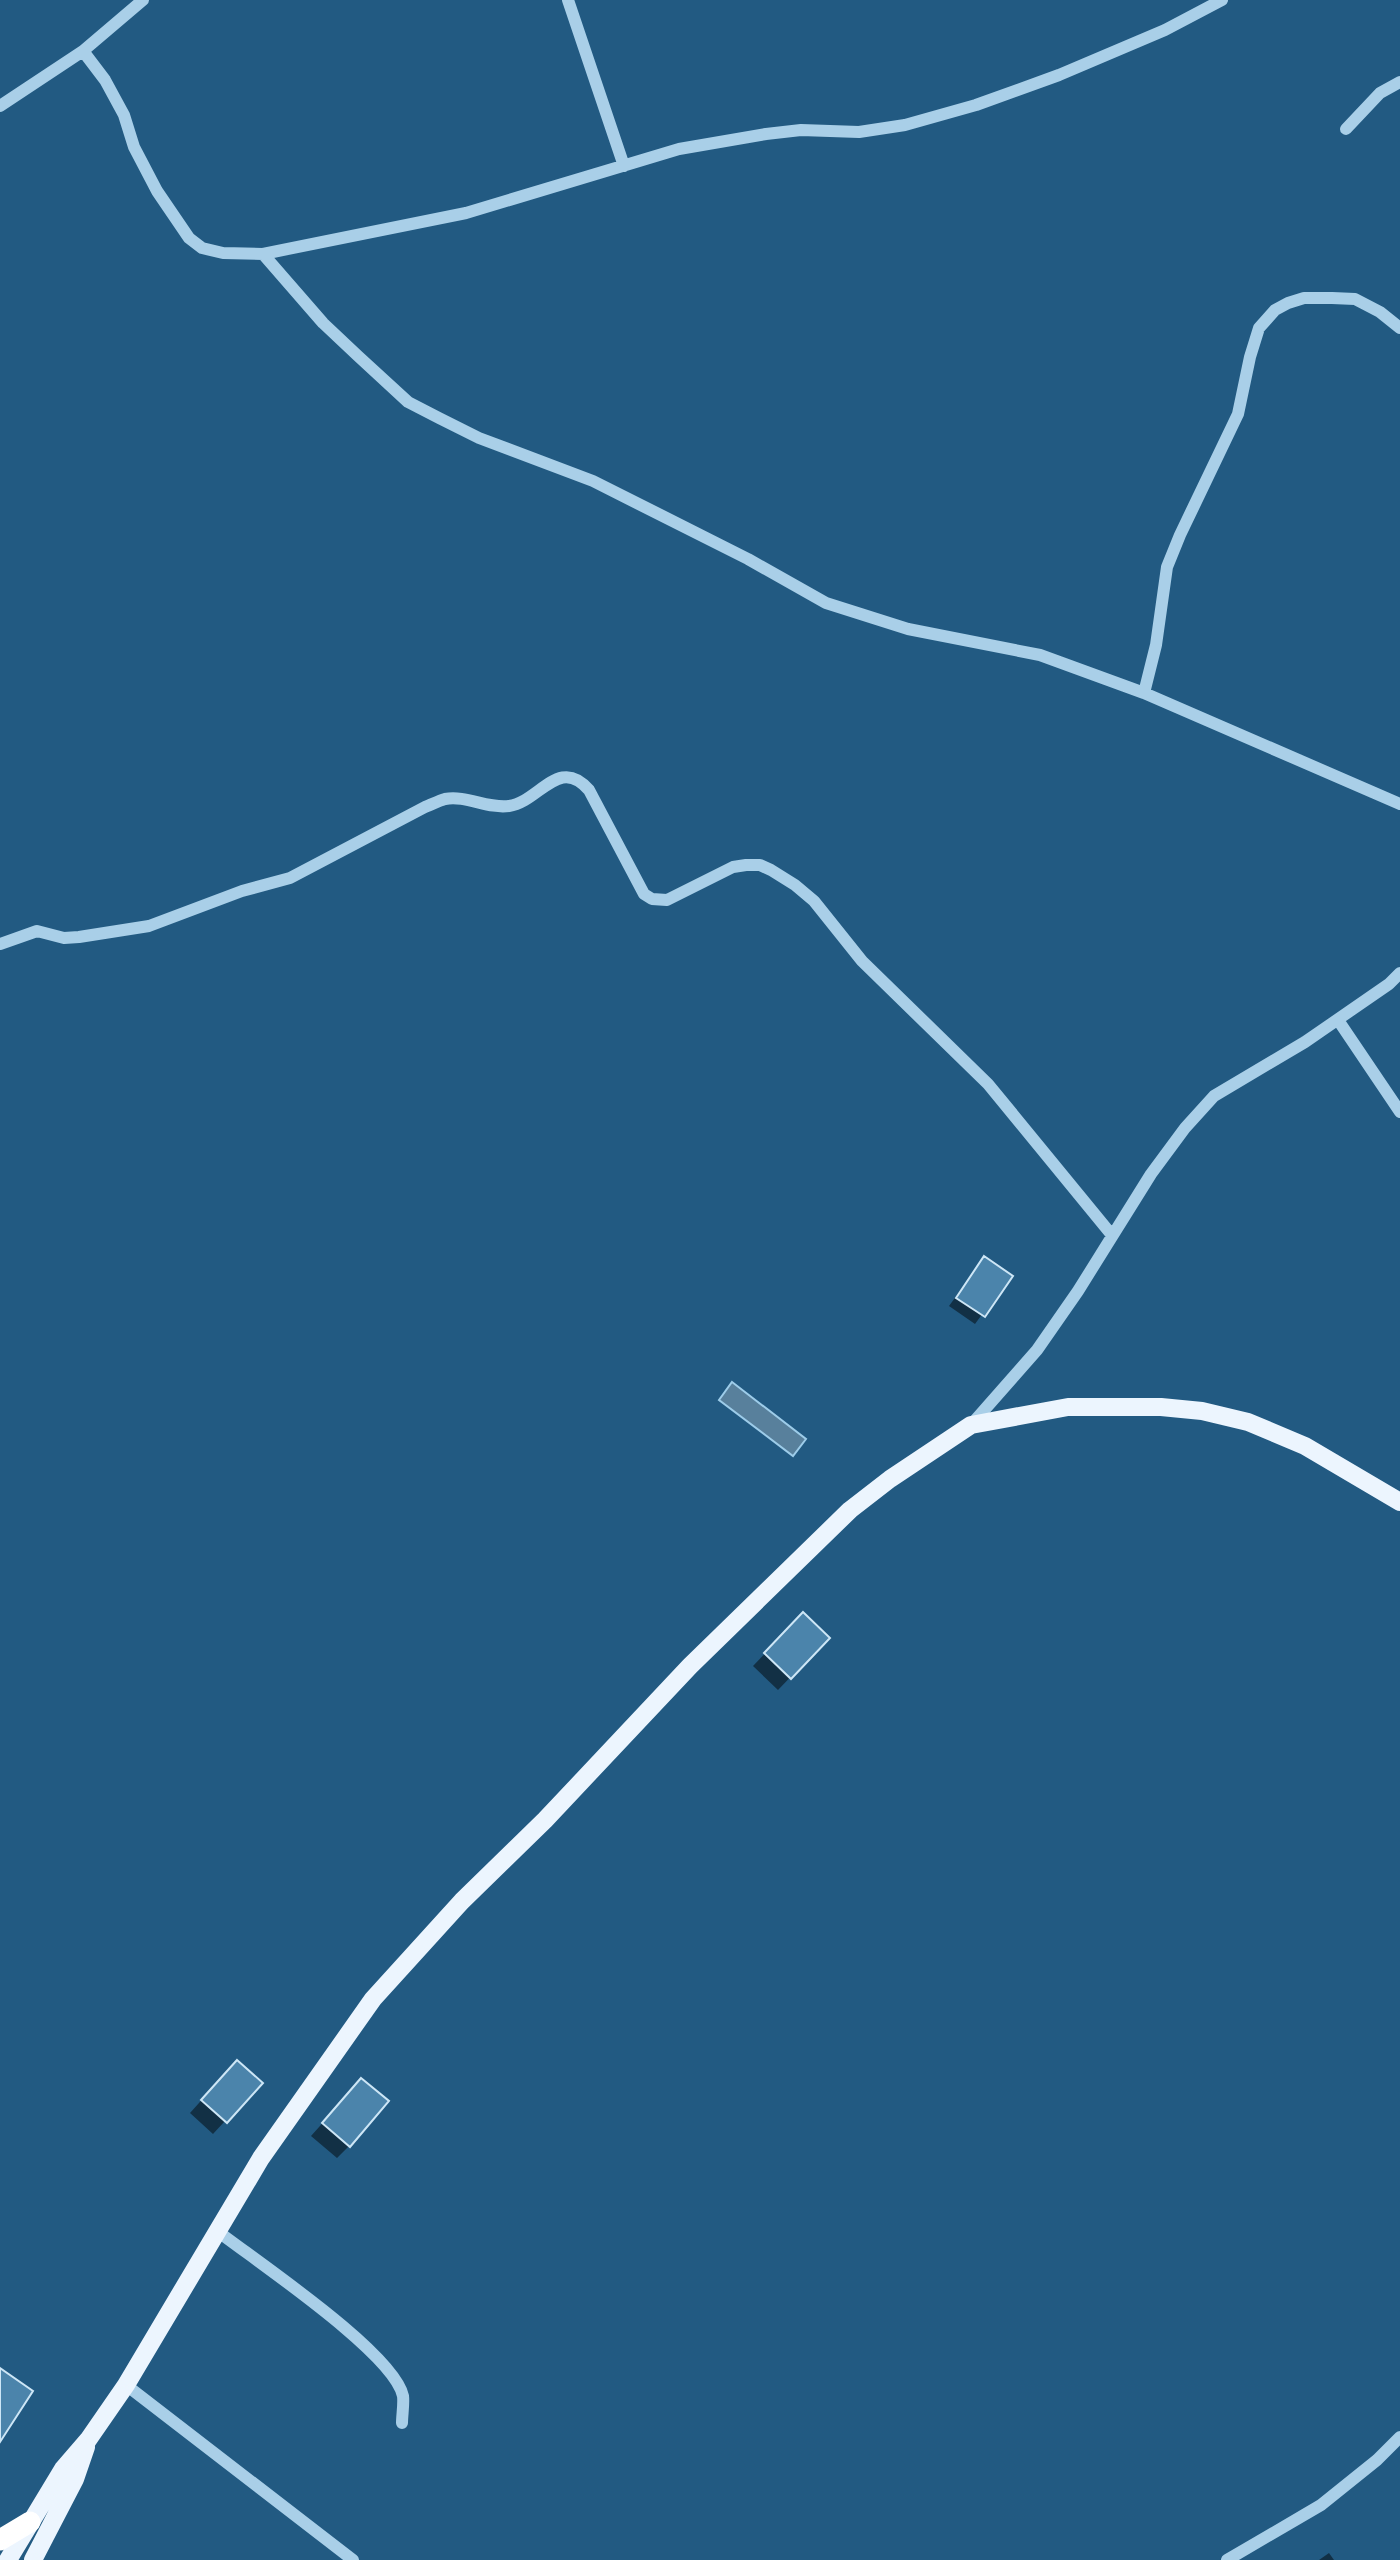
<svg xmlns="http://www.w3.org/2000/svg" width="1400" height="2560" font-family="Lato,sans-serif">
<rect width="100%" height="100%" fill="#225a82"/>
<!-- water -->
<path fill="#58809c" stroke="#9dcce9" stroke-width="2" d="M732,1382L806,1439L793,1456L719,1400Z"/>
<!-- shadow -->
<path fill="#0007" d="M984,1258L1010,1276L975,1324L949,1306Z
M803,1614L828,1638L778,1690L753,1666Z
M225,2074L260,2083L213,2134L190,2113Z
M361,2080L349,2146L337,2158L311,2136Z
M1329,2553L1334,2560H1319Z"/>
<!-- building -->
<path fill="#4b84ab" stroke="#cde6f6" stroke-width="2" d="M984,1256L1013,1276L985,1317L956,1298Z
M803,1612L830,1638L791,1679L764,1653Z
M237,2060L263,2083L227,2123L201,2100Z
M361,2078L389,2101L350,2147L322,2123Z
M0,2368L33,2391L0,2442Z"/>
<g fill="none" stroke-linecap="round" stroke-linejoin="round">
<!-- minor -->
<path stroke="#a9cfe8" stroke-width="12" d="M568,0L624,166
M83,51L143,0
M0,106L83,51L105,80L124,115L134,147L157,191L189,238L202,248L223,253L263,254L466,213L679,149L766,134L801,130L859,132L905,125L976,105L1059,75L1165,30L1222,0
M1346,129L1380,93L1400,82
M263,254L323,323L358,356L408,402L439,418L479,438L593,481L748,559L826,603L908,629L1040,655L1144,693L1400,804
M1144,693L1156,645L1167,567L1180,535L1238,414L1250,357L1259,328L1275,310L1288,303L1304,298H1332L1355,299L1380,312L1400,328
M0,944L37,931L64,938L79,937L149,926L242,891L290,878L425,807C431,805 438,801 445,799C466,795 488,809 509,806C539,802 559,755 589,790L644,894L652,899L667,900L733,867L746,865H760L771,870L795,885L814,901L862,961L988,1084L1111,1234
M1338,1020L1400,1112
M971,1425L1037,1350L1078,1291L1151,1174L1185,1128L1214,1096L1305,1042L1389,984L1400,973
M216,2230C256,2261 394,2353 403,2396C404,2404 402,2415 402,2423
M126,2385L353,2560
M1227,2560L1321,2505L1377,2460L1400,2437"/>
<!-- major -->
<path stroke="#ecf5fe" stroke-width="18" d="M8,2560L63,2469L88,2440L126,2385L261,2158L373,1999L462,1901L545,1820L690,1666L850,1510L890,1479L971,1425L1068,1407H1161L1202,1411L1248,1422L1305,1446L1400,1502
M33,2560L75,2479L86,2447"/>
<!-- highway -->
<path stroke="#fff" stroke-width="21" d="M0,2540L30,2522"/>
</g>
</svg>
